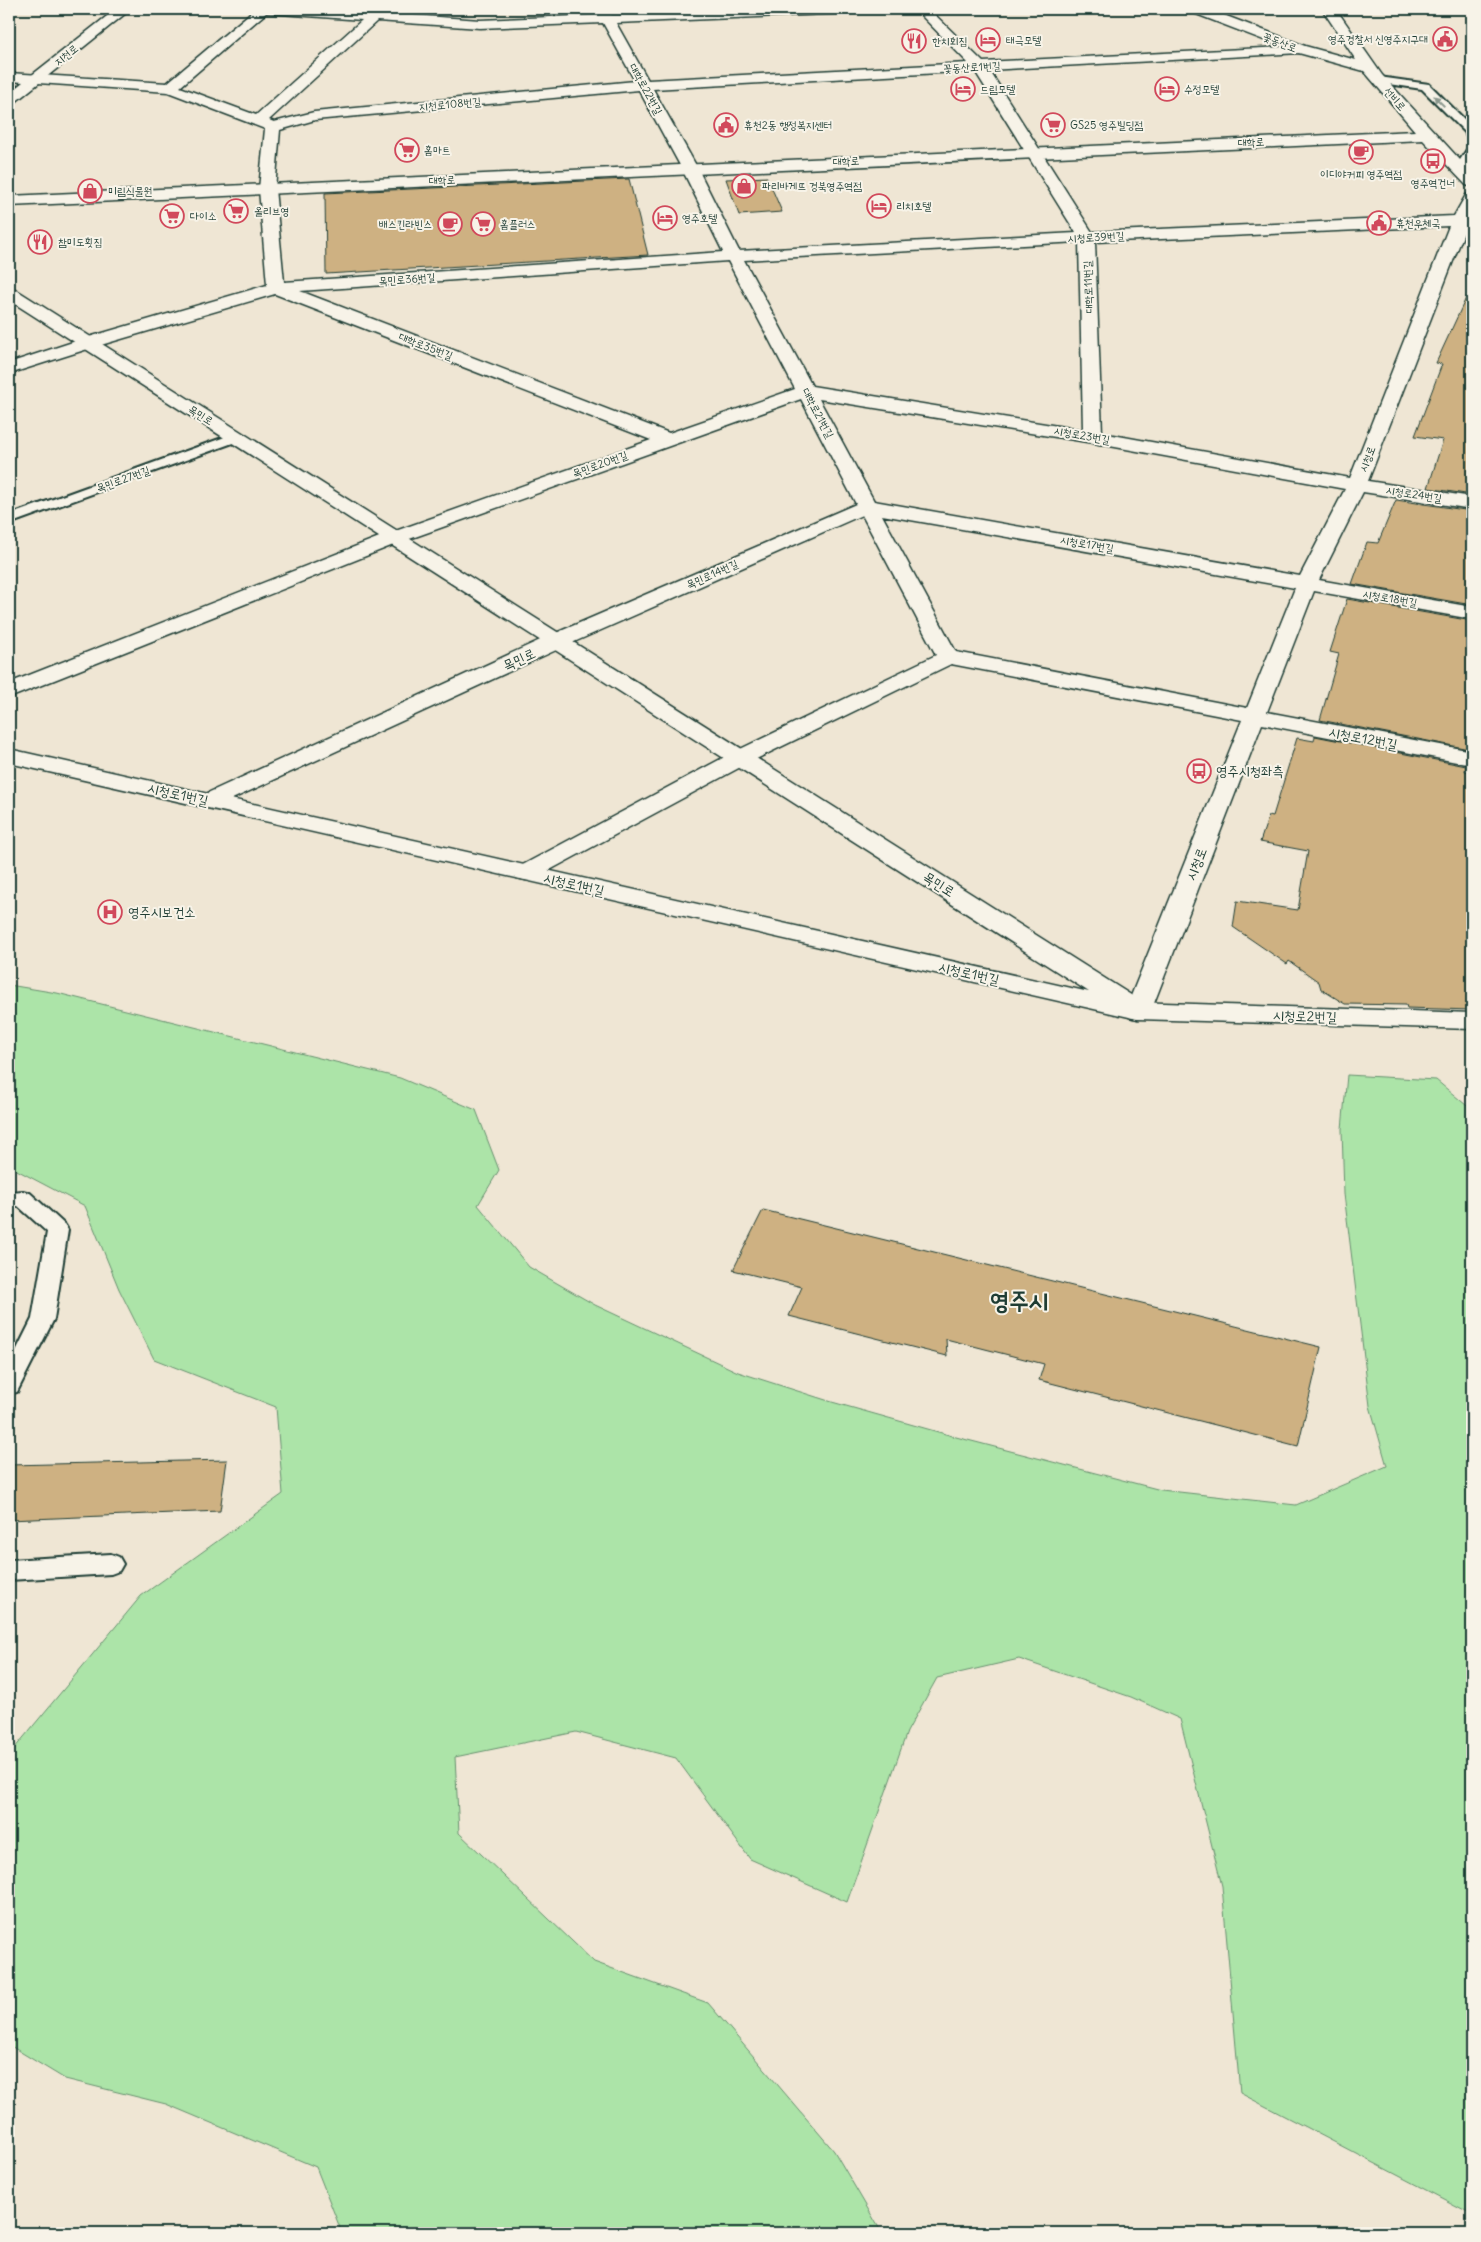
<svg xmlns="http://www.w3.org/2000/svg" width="1481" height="2242" font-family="Delius,'Poor Story',sans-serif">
<rect width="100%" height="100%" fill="#efe6d4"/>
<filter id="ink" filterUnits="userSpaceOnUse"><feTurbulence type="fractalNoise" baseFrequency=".02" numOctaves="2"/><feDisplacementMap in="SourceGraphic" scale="10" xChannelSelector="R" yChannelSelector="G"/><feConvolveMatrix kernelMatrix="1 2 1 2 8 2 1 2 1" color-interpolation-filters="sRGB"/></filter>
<g filter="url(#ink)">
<!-- green -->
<path fill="#ace4a8" stroke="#66906e" d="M9,985L57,993L400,1078L476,1110L499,1170L478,1205L529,1267L595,1305L738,1372L832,1402L956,1437L1161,1490L1296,1505L1387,1466L1370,1406L1344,1194L1342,1129L1347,1075L1436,1080L1472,1110V2214L1240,2093L1222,1886L1180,1719L1131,1697L1019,1659L937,1678L907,1732L847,1902L750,1859L676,1758L576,1732L455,1757L459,1833L594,1962L708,2003L834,2151L882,2233H342L316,2167L166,2104L65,2079L9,2045V1755L141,1596L283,1494L276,1407L154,1359L119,1289L85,1206L9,1166Z"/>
<!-- building -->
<path fill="#ceb182" stroke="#1f3d34" d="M767,177L782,212L739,215L726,179Z
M629,179L648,255L326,274L325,193Z
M1472,285V495L1428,488L1443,440L1415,436L1442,364L1436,363Z
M1396,500L1472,511V605L1352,584L1367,542L1378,543Z
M1347,599L1472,621V731L1469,749L1320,720L1339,654L1330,652Z
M1315,736L1466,766L1465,771L1472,773V1010L1407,1008L1406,1005L1345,1004L1321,989L1319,982L1289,961L1287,964L1233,927L1237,901L1298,910L1308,851L1260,842L1269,815L1273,816L1297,738L1314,741Z
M763,1210L1321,1347L1298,1446L1039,1380L1044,1364L946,1339L947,1356L789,1316L802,1287L733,1270Z
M227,1460L220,1511L9,1520V1465Z"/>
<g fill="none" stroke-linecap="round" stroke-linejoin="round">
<!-- service casing -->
<g stroke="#1f3d34" stroke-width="4">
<path id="service" d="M1379,77L1429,84L1472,127V139L1468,138L1465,132L1422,89L1375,82V78Z
M1472,147C1473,156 1471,169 1460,172L1456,171L1454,169L1468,148Z
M236,433L243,437L241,440L9,524V515Z
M23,1191L30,1193L65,1225L68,1230L54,1319L17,1392L9,1394V1365L32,1319L47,1232L18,1206H9V1192Z
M111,1554L119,1557L123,1564L119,1571L111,1574L9,1580V1560Z"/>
</g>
<!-- minor casing -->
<g stroke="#1f3d34" stroke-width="3">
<path id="minor" d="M255,9H319L370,12L374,9H387L385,13L480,20L598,15L595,9H609L612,15L756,9H859L852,13L616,23L648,80L968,63L915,9H929L983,62L1305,46L1307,49L1300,53L989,70L1092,232L1454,216L1466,195L1472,193V212L1368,481L1472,497V509L1363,492L1319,580L1472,607V619L1314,591L1267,712L1472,751V765L1262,724L1151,1011L1147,1017L1138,1019L1129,1017L1125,1011L1242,720L951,664L748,763L535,878L526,880L517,878L514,873L517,868L732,753L936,655L862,515L565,646L217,806L209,808L201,806L197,801L201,796L549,636L856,504L801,399L401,542L9,698V683L387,534L651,440L275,294L94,347L9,374V363L82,339L267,285L259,189L265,129L168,92L9,81V73L167,83ZM266,13L362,20L256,115L180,87ZM377,21L480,28L603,23L635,81L314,112L274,122L269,120ZM975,71L1076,233L739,251L698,169L653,89ZM639,90L682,169L723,252L284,282L275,189L280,130L315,120ZM1449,226L1350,478L1102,433L1095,242ZM1079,242L1083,430L812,386L744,260ZM728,261L795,389L669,433L300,291ZM819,399L1093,443L1345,489L1300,576L874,501ZM882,515L1295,588L1247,708L956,652Z"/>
</g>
<!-- secondary casing -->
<g stroke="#1f3d34" stroke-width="3">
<path id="secondary" d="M116,9H131L14,103L9,104V93Z
M1189,9H1208L1305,46L1356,60L1322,9H1336L1382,75L1472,173V187L1466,185L1423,140L9,206V196L1415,131L1364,71L1295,52L1191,12Z
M9,288L15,289L1131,995L1134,1002L1472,1013V1029L1138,1019L9,763V749L1089,992L9,300Z"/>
</g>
<!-- service -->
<use href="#service" fill="#f7f3e8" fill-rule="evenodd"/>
<!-- minor -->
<use href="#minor" fill="#f7f3e8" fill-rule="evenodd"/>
<!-- secondary -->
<use href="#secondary" fill="#f7f3e8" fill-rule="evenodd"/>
</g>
<!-- one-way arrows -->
<defs><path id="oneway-solid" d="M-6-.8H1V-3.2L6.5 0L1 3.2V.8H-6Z" transform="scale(1.25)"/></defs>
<use fill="#8b988e" href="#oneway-solid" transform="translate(1439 101) rotate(-135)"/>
</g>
<!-- icons -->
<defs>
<g id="civic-ring" transform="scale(1.25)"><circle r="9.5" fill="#f7f3e8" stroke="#d1495b" stroke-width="1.5"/><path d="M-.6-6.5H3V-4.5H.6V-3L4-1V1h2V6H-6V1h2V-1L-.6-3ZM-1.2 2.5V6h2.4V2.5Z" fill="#d1495b"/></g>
<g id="hotel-ring" transform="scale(1.25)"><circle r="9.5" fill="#f7f3e8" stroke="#d1495b" stroke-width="1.5"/><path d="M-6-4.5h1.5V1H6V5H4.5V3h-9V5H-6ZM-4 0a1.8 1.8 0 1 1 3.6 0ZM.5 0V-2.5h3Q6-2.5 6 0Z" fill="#d1495b"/></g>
<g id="restaurant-ring" transform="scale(1.25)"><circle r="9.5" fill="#f7f3e8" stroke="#d1495b" stroke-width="1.5"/><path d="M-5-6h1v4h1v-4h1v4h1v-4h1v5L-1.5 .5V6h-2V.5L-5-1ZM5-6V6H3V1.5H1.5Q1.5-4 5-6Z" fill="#d1495b"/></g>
<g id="supermarket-ring" transform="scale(1.25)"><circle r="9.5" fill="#f7f3e8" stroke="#d1495b" stroke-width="1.5"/><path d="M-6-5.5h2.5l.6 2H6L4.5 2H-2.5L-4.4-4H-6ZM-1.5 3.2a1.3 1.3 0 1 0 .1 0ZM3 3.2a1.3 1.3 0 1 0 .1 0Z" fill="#d1495b"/></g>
<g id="cafe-ring" transform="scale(1.25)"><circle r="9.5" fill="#f7f3e8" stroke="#d1495b" stroke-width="1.5"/><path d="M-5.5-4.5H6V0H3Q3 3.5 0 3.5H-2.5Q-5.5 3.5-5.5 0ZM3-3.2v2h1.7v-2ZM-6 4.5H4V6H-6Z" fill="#d1495b"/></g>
<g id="bus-ring" transform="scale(1.25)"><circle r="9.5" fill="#f7f3e8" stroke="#d1495b" stroke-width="1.5"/><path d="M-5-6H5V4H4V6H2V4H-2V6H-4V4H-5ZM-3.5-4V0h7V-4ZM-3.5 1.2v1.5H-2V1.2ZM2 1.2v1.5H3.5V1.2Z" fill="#d1495b"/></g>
<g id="shop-ring" transform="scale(1.25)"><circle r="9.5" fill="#f7f3e8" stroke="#d1495b" stroke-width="1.5"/><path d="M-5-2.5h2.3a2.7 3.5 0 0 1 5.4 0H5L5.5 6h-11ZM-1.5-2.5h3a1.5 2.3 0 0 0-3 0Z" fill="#d1495b"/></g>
<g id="hospital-ring" transform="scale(1.25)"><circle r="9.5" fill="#f7f3e8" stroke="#d1495b" stroke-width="1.5"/><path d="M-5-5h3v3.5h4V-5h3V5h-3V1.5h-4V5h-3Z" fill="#d1495b"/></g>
</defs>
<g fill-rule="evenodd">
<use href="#civic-ring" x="1445" y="39"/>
<use href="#hotel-ring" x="988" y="40"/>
<use href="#restaurant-ring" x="914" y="41"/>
<use href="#hotel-ring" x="963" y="89"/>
<use href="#hotel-ring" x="1167" y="89"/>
<use href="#civic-ring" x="726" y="125"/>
<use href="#supermarket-ring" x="1053" y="125"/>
<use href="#supermarket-ring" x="407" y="150"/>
<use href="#cafe-ring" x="1361" y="152"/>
<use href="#bus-ring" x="1433" y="161"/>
<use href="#shop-ring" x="744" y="186"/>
<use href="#shop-ring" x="90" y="191"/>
<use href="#hotel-ring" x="879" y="206"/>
<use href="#supermarket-ring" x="236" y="211"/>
<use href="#supermarket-ring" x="172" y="216"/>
<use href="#hotel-ring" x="665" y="218"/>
<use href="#civic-ring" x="1379" y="223"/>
<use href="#cafe-ring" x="450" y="224"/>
<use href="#supermarket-ring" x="483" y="224"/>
<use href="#restaurant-ring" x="40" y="242"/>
<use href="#bus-ring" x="1199" y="771"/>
<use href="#hospital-ring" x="110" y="912"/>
</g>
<g text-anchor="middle" stroke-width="4" stroke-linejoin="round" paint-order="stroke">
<!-- far-poi labels -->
<g font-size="11" fill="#1f3d34" stroke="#f7f3e8" text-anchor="start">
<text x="1428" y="43" text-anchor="end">영주경찰서 신영주지구대</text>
<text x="1006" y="44">태극모텔</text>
<text x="932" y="45">한치회집</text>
<text x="980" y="93">드림모텔</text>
<text x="1184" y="93">수정모텔</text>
<text x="744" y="129">휴천2동 행정복지센터</text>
<text x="1070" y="129">GS25 영주빌딩점</text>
<text x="424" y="154">홈마트</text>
<text x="1361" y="178" text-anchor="middle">이디야커피 영주역점</text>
<text x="1433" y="187" text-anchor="middle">영주역건너</text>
<text x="762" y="190">파리바게뜨 경북영주역점</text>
<text x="108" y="195">미림식물원</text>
<text x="896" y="210">리치호텔</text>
<text x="254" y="215">올리브영</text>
<text x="190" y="220">다이소</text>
<text x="682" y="222">영주호텔</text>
<text x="1396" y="227">휴천우체국</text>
<text x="432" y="228" text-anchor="end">배스킨라빈스</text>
<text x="500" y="228">홈플러스</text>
<text x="58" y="246">참미도횟집</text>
</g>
<!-- far-street labels -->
<g font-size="11" fill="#1f3d34" stroke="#f7f3e8">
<text transform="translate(1280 42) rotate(21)" y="4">꽃동산로</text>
<text transform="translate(66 55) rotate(-39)" y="4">지천로</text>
<text transform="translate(972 67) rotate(-3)" y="4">꽃동산로1번길</text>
<text transform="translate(646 89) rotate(61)" y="4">대학로22번길</text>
<text transform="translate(1395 99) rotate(49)" y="4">선비로</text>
<text transform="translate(450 104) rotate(-5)" y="4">지천로108번길</text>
<text transform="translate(1251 142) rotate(-3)" y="4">대학로</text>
<text transform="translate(846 161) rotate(-3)" y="4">대학로</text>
<text transform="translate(442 180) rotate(-3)" y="4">대학로</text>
<text transform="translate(1096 237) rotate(-3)" y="4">시청로39번길</text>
<text transform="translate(407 279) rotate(-4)" y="4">목민로36번길</text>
<text transform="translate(1088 287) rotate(-92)" y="4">대학로11번길</text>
<text transform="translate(426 346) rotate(21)" y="4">대학로35번길</text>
<text transform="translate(818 413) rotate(62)" y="4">대학로21번길</text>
<text transform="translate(201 415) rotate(32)" y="4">목민로</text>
<text transform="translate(1082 435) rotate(10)" y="4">시청로23번길</text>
<text transform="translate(1367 459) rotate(-69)" y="4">시청로</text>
<text transform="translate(600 464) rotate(-20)" y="4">목민로20번길</text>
<text transform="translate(123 479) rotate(-20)" y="4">목민로27번길</text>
<text transform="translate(1414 494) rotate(9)" y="4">시청로24번길</text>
<text transform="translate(1087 544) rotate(10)" y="4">시청로17번길</text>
<text transform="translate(712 574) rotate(-24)" y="4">목민로14번길</text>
<text transform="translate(1390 598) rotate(10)" y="4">시청로18번길</text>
</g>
<!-- street labels -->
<g font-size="14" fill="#1f3d34" stroke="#f7f3e8">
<text transform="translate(519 659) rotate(-25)" y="5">목민로</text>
<text transform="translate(1363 738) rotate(11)" y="5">시청로12번길</text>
<text transform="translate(178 794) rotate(13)" y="5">시청로1번길</text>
<text transform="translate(1196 864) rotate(-69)" y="5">시청로</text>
<text transform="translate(574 884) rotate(13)" y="5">시청로1번길</text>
<text transform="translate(939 884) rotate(32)" y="5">목민로</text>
<text transform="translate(969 973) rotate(13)" y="5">시청로1번길</text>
<text transform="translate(1305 1016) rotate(2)" y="5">시청로2번길</text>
</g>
<!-- poi labels -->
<g font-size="14" fill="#1f3d34" stroke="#f7f3e8" text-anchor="start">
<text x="1216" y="776">영주시청좌측</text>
<text x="128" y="917">영주시보건소</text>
</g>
<!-- town labels -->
<g font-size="24" font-weight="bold" fill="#1f3d34" stroke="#f7f3e8">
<text x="1019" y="1309">영주시</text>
</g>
</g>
<!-- margin -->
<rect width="1481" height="2242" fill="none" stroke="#f7f3e8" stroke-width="30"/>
<rect x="15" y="15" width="1451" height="2212" fill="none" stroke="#1f3d34" stroke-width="2" filter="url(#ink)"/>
</svg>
